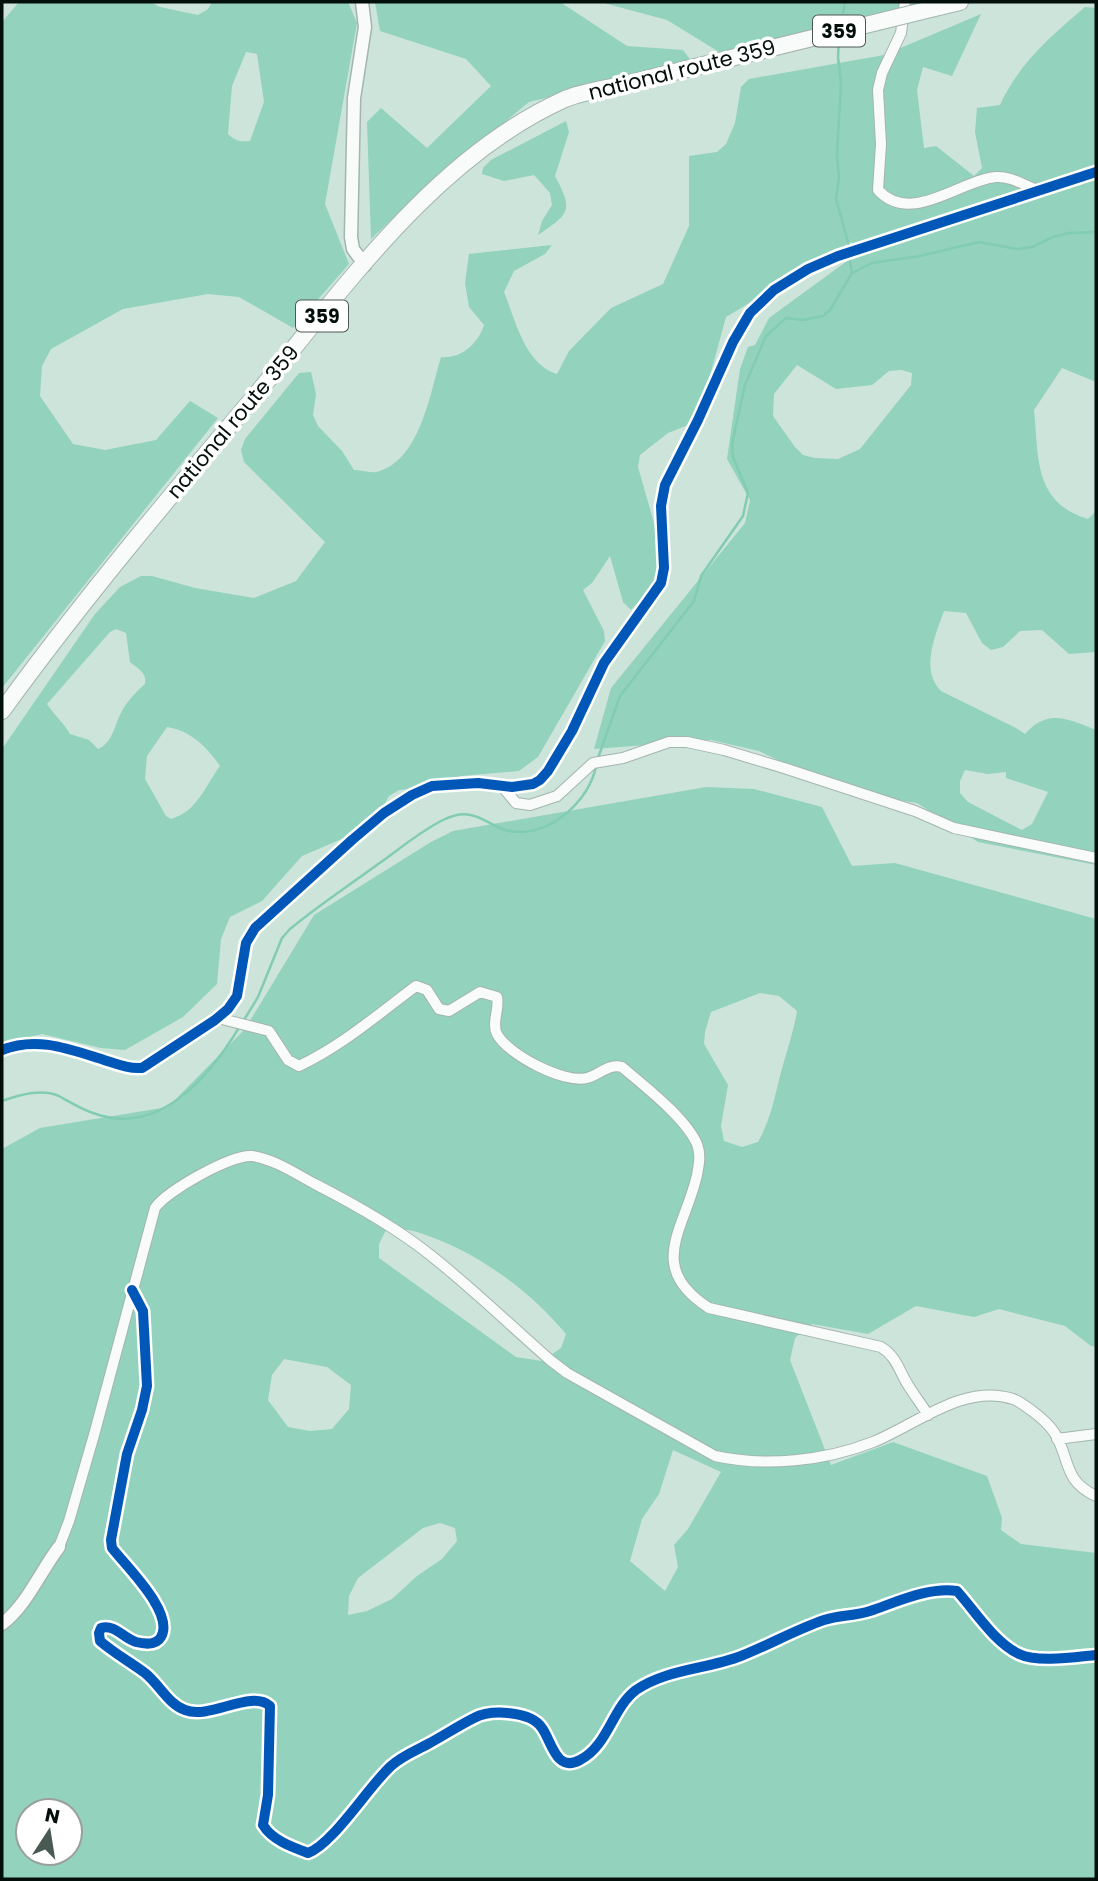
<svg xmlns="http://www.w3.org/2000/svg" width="1098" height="1881" font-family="Poppins,sans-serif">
<rect width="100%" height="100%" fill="#cde4db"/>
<!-- forest -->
<path fill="#93d2bd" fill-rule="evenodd" d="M19,2H150L160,7L198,15L208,9L212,2H348L357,23L325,204L349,264L293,328L239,297L208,294L123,309L51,349L42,366L40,396L73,444L105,450L156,440L190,401L218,418L2,688V22ZM246,52L257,54L264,102L250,141C241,142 235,141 228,134L232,86Z
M375,2H560L627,46L683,50L693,63L529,102L412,200L371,239L367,122L381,108L427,148L491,86L466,59L380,31Z
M600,2H920L910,20L724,55L667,20Z
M1085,7L1096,8V382L1062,368L1034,410C1039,458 1033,502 1088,519L1096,511V652L1069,654L1042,630L1020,631L1003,647L991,650L982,643L966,613L944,611C935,636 920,670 941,691L1016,728L1025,734C1048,708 1068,719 1096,730V865L978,842L917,803L845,792L759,751L711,740L594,749L611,688L745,523L750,500L727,459L740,369L748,347L755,345L769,318L858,253L851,242L726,317L708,383L691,424L668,433L640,455L638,467L662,551L664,574L631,610L623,602L610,556L592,583L583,590L604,631L605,641L538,757L519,771L461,776L436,787L399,790L389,796L372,826L302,856L262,901L230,917L221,939L217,984L183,1017L125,1050L101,1048L42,1034L2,1044V749L95,614L120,587L141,576H152L195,588L254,598L296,581L325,542L244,462L241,450L245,439L299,373L311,372L316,394L313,415L318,426L342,451L354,470C360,470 369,473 376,472C420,462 430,393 441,357C461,359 478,344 484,325L469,307L465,283L469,254L552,245L545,254L514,271L504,292C516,321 524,363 557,374L569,351L611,308L663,284L689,226V156L717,152L726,144L735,123L741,87L749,79L884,55L981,14L952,76L923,67L917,90L924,148L936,146L974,176L982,168L975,132L977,108L1000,105C1020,62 1050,37 1085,7ZM797,365L836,389L872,385L889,371L901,370L912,373L911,385L860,449L838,459L815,458L803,455L795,447L773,416L774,394ZM116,629L126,633L130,662C138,669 147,672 145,684C136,692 128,700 122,711C115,723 113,743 98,749L89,740L70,734C64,723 54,715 47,704L110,632ZM167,727C190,730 207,747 220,766C205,786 198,811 171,819L166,816L145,779L147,756ZM965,770L988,774L1006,772V778L1048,792L1032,824L1022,830L968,802L960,793V781Z
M566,121L569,132L555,176C574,211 569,214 538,235L542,221L552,205L550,193L534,175L504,181L482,174L483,168L491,160Z
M706,787L754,789L822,807L852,866L895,863L1096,919V1347L1091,1346L1065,1326L999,1309L974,1317L916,1306L868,1334L812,1324L795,1338L790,1360L831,1465L893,1442L987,1476L1002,1518L1001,1530L1021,1544L1096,1553V1879H2V1149L40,1128L168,1107L245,1029L314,915L431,842L453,831ZM760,993L779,996L797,1011C793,1035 785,1056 779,1080C773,1104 770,1120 758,1142L742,1147L724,1141L721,1126L728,1085L704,1044L705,1032L711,1012ZM387,1228C398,1229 410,1229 420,1233C476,1251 528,1289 566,1334L561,1348L542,1361L516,1357L379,1258V1244ZM284,1359L327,1367L351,1385L349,1409L332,1429L310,1431L288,1427L268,1400L272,1375ZM673,1450L721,1472L688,1529L674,1545L678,1567L665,1591L630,1561L642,1519L659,1494ZM440,1523L455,1528L457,1541L442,1559L417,1576L392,1599L367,1611L348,1615L349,1596L358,1578L423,1528ZM28,1811H70V1853H28Z"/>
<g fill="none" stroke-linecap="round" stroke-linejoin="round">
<!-- stream -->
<path stroke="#81ccb3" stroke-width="2.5" d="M841,25L845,2
M839,38L838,57L841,83L837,154L839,178L836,199L850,249
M849,256L852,273
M597,761L620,696L694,601L701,576L743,516L748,493L733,457L732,444L745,385L766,336L786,318L803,320L823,316L830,310L852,273L872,263L920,256L979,242L1017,249L1032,247L1053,237L1069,233L1096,232
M244,1020L258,997L282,938L290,929C319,905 351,884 381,862C402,847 421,831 443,820C479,802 488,832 519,832C555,832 588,800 596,767
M2,1101C19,1095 42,1088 59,1096C70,1102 81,1109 93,1113C159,1138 210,1076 240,1026"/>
<!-- minor casing -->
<g stroke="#a3b5ae" stroke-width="12">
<path id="minor" d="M905,2L901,33L882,73L878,90L881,144L878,190C911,226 960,180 996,177C1011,176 1025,186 1038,190
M501,785L516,803L530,805L557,796L593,763L623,758L669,742H687L724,750L784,768L915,811L954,828L1096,858
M218,1018L269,1031L288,1060L299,1066C343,1045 377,1015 416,986L427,990L439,1009L449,1011L480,992L497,997C500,1009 491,1023 497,1034C507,1054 564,1084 587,1078C599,1075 609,1063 622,1067C644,1086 685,1117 697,1144C701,1155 699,1164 697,1175C685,1229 645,1267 709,1308L881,1347C897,1357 899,1371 908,1385C914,1395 922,1405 928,1415
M2,1050C37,1036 69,1049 104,1060C117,1064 128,1069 142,1068L215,1020L228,1009L237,996L246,943L255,928L352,840L384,813L412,795L432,786L478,783L512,787L533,784L540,780L548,771L572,731L604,663L661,583L664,568L661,506L665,485L698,420L733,342L750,313L774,290L808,269L838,256L1096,172
M132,1290L143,1311L147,1386L142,1410L127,1454L111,1540L112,1548C126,1566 175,1613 161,1637C156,1646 144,1644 136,1642C123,1638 115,1624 101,1628L99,1633L100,1641C114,1653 130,1662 145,1673C159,1684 168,1704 185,1710C210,1720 251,1689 270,1706L268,1795L263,1825C272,1840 292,1847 308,1853C333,1844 368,1787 391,1766C402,1756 415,1751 428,1744C443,1736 458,1726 474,1718C491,1709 531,1711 542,1728C552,1742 556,1773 580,1760C608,1746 612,1708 636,1690C666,1669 708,1669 741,1656C769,1645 795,1630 824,1620C839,1615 855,1616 870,1611C897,1602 928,1587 957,1591C975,1611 994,1642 1019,1654C1038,1663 1075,1657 1096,1655
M1057,1439L1096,1434
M59,1547L69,1521L94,1435L155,1208C166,1191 232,1154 252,1156C274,1159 296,1174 315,1184C354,1204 395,1227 429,1254C471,1287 510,1325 550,1360L567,1373L715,1456C765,1467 825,1461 873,1442C916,1425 963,1383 1013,1399C1019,1401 1025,1406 1031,1410C1039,1416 1048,1423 1054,1432C1071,1459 1062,1480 1096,1496"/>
</g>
<!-- tertiary casing -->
<g stroke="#a3b5ae" stroke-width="15">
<path id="tertiary" d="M362,2L365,27L354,98L351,237L353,249L365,265
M2,1624C27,1605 40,1572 59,1547"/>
</g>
<!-- trunk casing -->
<g stroke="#a3b5ae" stroke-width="18">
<path id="trunk" d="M939,7L960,2
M2,711C81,602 167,500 254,397C342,291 435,157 565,99C582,92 603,89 621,85C661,75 700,66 739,56"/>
</g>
<!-- minor -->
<use href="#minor" stroke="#f8fbfa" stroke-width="10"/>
<!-- tertiary -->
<use href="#tertiary" stroke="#f8fbfa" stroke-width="12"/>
<!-- trunk -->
<use href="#trunk" stroke="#f8fbfa" stroke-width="16"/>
<!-- trunk-bridge casing -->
<g stroke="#a3b5ae" stroke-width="18" stroke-linecap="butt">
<path id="trunk-bridge" d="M739,56L939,7"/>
</g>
<!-- trunk-bridge -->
<use href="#trunk-bridge" stroke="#f8fbfa" stroke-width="16"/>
<!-- cycleway casing -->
<g stroke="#fff" stroke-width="15">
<path id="cycleway" d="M2,1050C37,1036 69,1049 104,1060C117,1064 128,1069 142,1068L215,1020L228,1009L237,996L246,943L255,928L352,840L384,813L412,795L432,786L478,783L512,787L533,784L540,780L548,771L572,731L604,663L661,583L664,568L661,506L665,485L698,420L733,342L750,313L774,290L808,269L838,256L1096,172
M132,1290L143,1311L147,1386L142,1410L127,1454L111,1540L112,1548C126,1566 175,1613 161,1637C156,1646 144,1644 136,1642C123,1638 115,1624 101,1628L99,1633L100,1641C114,1653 130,1662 145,1673C159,1684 168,1704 185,1710C210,1720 251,1689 270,1706L268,1795L263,1825C272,1840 292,1847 308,1853C333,1844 368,1787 391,1766C402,1756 415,1751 428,1744C443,1736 458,1726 474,1718C491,1709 531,1711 542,1728C552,1742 556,1773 580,1760C608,1746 612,1708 636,1690C666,1669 708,1669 741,1656C769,1645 795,1630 824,1620C839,1615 855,1616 870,1611C897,1602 928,1587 957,1591C975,1611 994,1642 1019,1654C1038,1663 1075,1657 1096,1655"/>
</g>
<!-- cycleway -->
<use href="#cycleway" stroke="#0057b8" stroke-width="10"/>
</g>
<g text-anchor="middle" stroke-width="7" stroke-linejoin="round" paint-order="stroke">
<!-- shield labels -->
<g fill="#fff" stroke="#4e5754" stroke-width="2">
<rect x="813" y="15.5" width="52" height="31" rx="5"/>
<rect x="296" y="300.5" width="52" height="31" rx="5"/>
</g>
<g font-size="19" font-weight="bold" fill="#020f0a">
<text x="839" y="38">359</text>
<text x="322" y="323">359</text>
</g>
<!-- street labels -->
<g font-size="21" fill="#020f0a" stroke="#fff">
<text transform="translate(682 70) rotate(-14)" y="7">national route 359</text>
<text transform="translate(233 422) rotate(-50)" y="7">national route 359</text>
</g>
</g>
<!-- border -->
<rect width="1098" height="1881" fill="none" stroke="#020f0a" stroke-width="7"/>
<!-- north arrow -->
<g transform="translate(49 1832) rotate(12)"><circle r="33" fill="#ffffff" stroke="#9a9f9d" stroke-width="2"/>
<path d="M0-5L12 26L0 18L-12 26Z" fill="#495a53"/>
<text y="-10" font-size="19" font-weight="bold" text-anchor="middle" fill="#020f0a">N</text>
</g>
</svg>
